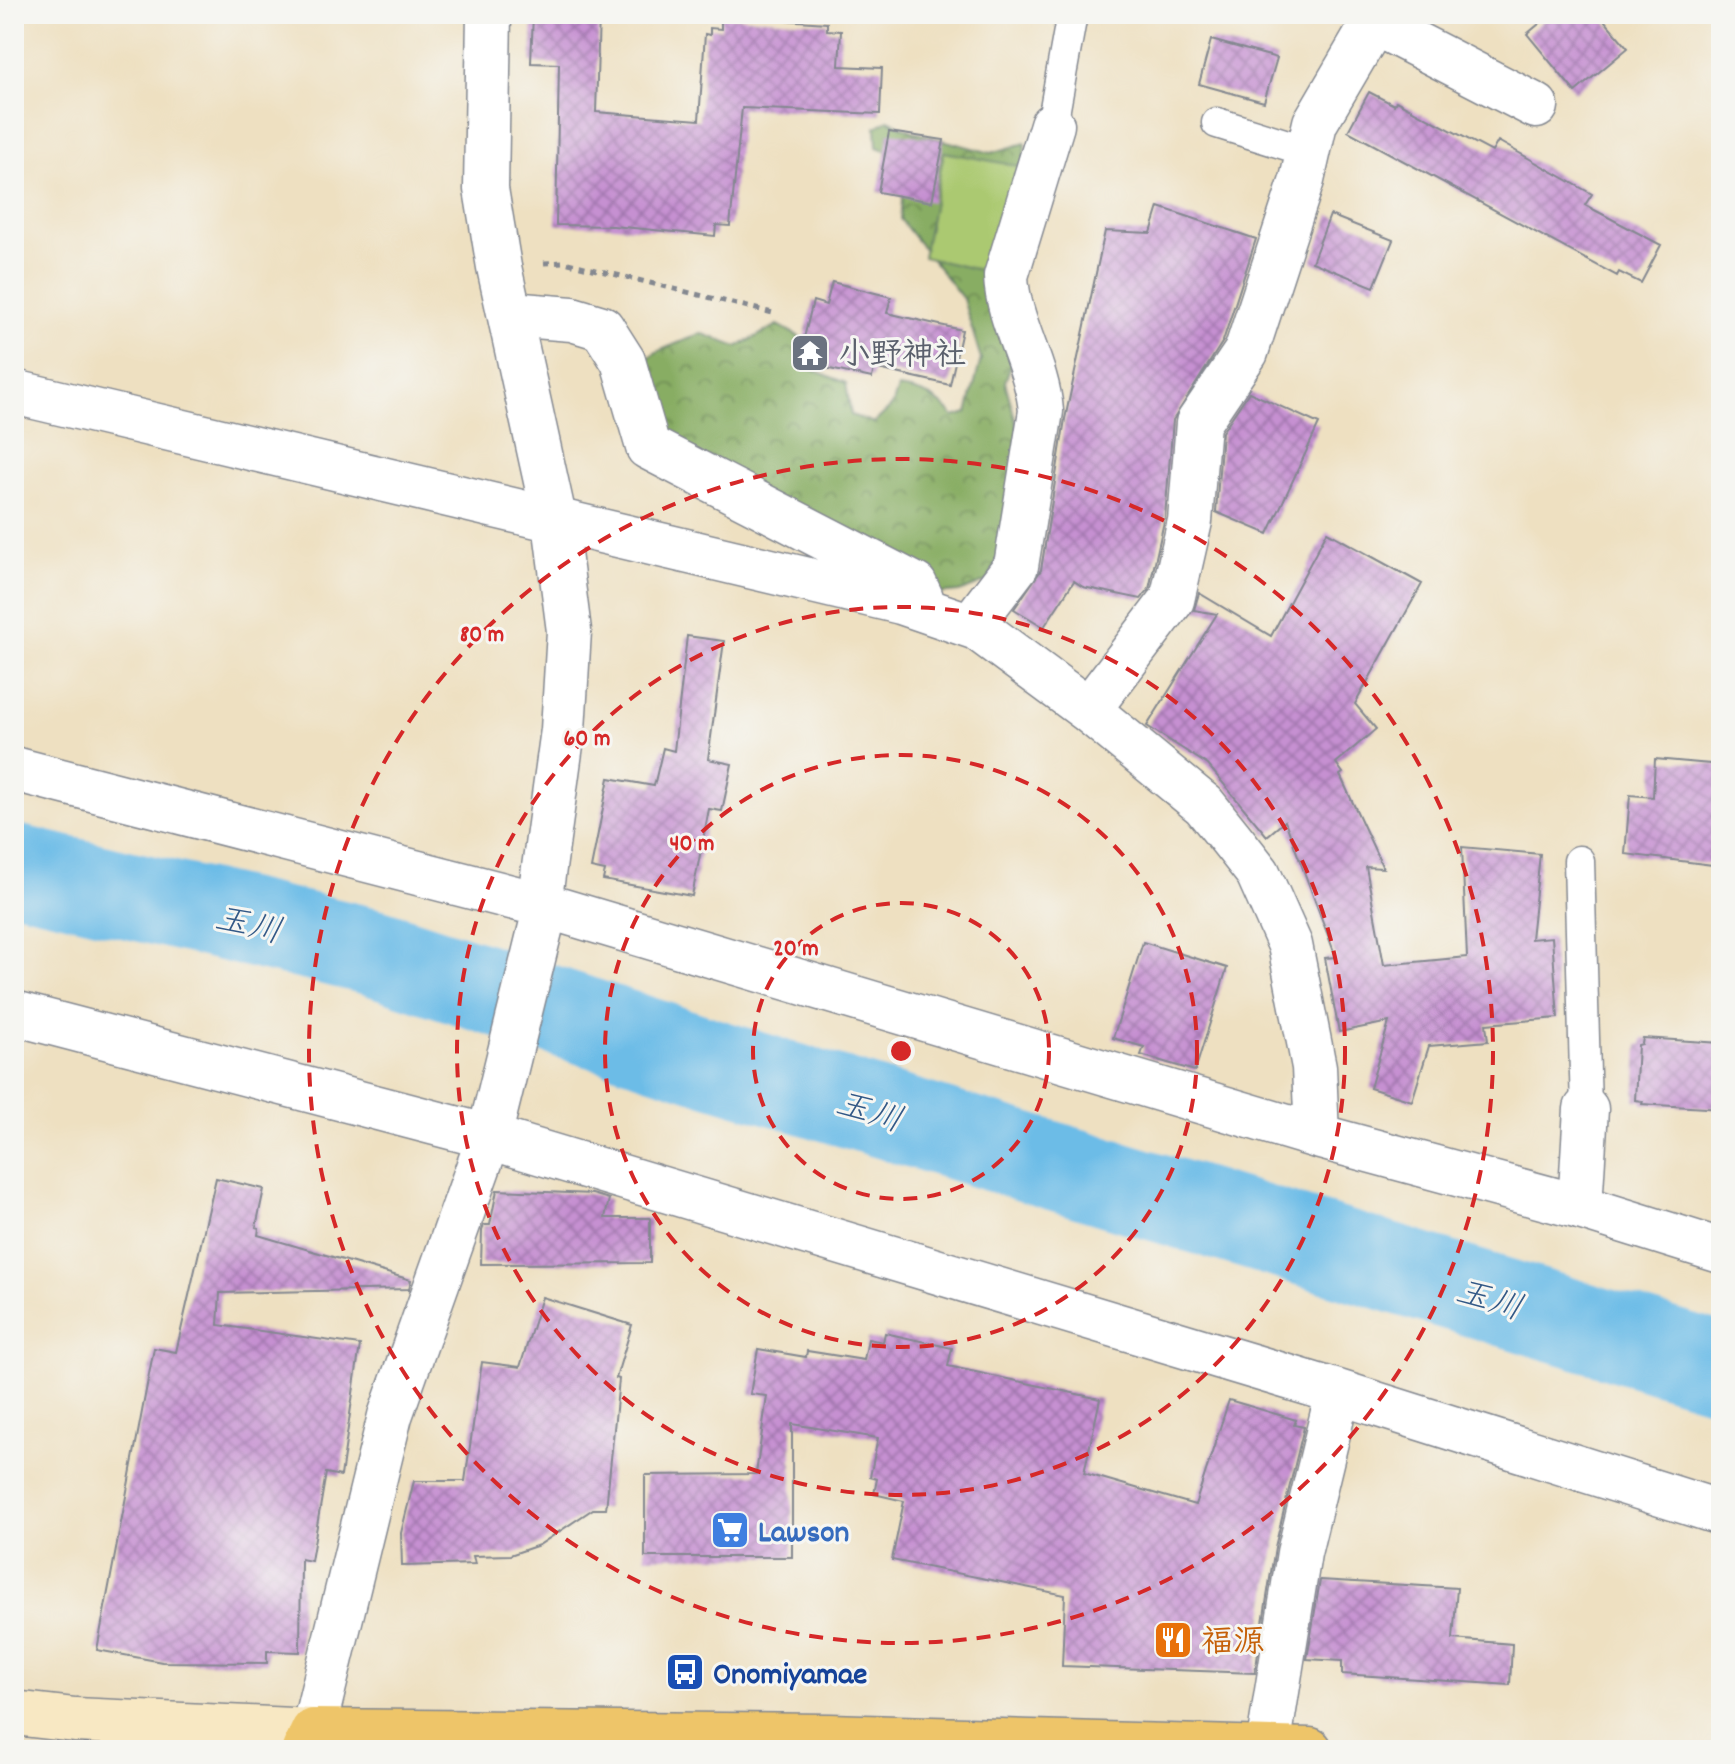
<svg xmlns="http://www.w3.org/2000/svg" width="1735" height="1764" font-family="Dekko,'Klee One',sans-serif">
<defs>
<pattern id="forest-crowns" width="20" height="18" patternUnits="userSpaceOnUse" patternTransform="scale(2)"><rect width="20" height="18" fill="#88ad63"/><path d="M2 6a3 3 0 1 1 6 0M12 15a3 3 0 1 1 6 0" fill="none" stroke="#6e8d55"/></pattern>
<pattern id="building-cross-hatch" width="8" height="8" patternUnits="userSpaceOnUse" patternTransform="scale(2)"><rect width="8" height="8" fill="#c690d1"/><path d="M0 0l8 8M0 8l8-8" fill="none" stroke="#a076ad"/></pattern>
</defs>
<rect width="100%" height="100%" fill="#f6f6f2"/>
<filter id="ink" filterUnits="userSpaceOnUse"><feTurbulence type="fractalNoise" baseFrequency=".0125" numOctaves="2"/><feDisplacementMap in="SourceGraphic" scale="16" xChannelSelector="R" yChannelSelector="G"/><feConvolveMatrix kernelMatrix="1 2 1 2 8 2 1 2 1" color-interpolation-filters="sRGB"/></filter>
<filter id="wash" filterUnits="userSpaceOnUse"><feTurbulence type="fractalNoise" baseFrequency=".006" numOctaves="4" result="noise"/><feDisplacementMap in="SourceGraphic" scale="32" xChannelSelector="R" yChannelSelector="G"/><feGaussianBlur stdDeviation="1.8" result="paint"/><feColorMatrix in="noise" values="0 0 0 0 0 0 0 0 0 0 0 0 0 0 0 0 0 1.4 0 .05"/><feComposite in="paint" operator="in"/></filter>
<g filter="url(#wash)">
<rect width="100%" height="100%" fill="#eee0c1"/>
<!-- forest -->
<path fill="url(#forest-crowns)" stroke="#526e60" stroke-width="2" d="M888,120L917,133L991,153L1025,143L1013,359L1005,382L1022,444L1003,549L988,581L959,592L936,594L884,588L633,410C641,343 648,359 701,333L737,347L778,325L800,337L806,367L846,383L851,415L874,423L892,406L898,388C922,391 939,398 954,417L967,413L981,359L963,299L900,219L904,183L901,156L877,147L876,127Z"/>
<!-- park -->
<path fill="#abc971" stroke="#637c68" stroke-width="2" d="M944,152L1028,168L997,274L923,257Z"/>
<g fill="none" stroke-linecap="round" stroke-linejoin="round">
<!-- river -->
<path stroke="#6cbce7" stroke-width="88" d="M14,868L374,952L714,1063L1721,1368"/>
</g>
<g id="blocks">
<!-- building -->
<path fill="url(#building-cross-hatch)" d="M533,14H599L596,112L699,120L705,34L710,35V28L721,29V16L827,23V30L841,31L839,66L882,68L880,114L742,108L730,226L716,225L715,236L613,226L556,225L559,64L531,63Z
M1551,14H1599L1628,48L1575,92L1527,34Z
M1211,40L1277,58L1264,102L1199,84Z
M1369,92L1394,105L1396,101L1492,152L1498,141L1592,194L1585,205L1661,245L1641,283L1619,272L1617,276L1348,131Z
M889,132L944,140L932,202L878,192Z
M1159,207L1256,239L1223,341L1173,420L1165,517L1149,589L1141,599L1083,587L1074,581L1044,627L1014,609L1041,570L1065,419L1105,231L1151,233Z
M1330,215L1393,240L1374,287L1312,262Z
M832,282L891,297L887,313L962,330L950,385L874,368L872,378L811,365L816,345L803,342L813,301L826,305Z
M1249,392L1319,424L1268,534L1216,512L1222,432Z
M1327,532L1422,584L1355,704L1376,729L1336,763L1343,773L1340,775L1383,868L1366,867L1384,965L1467,957L1462,847L1540,854L1531,939L1552,937L1558,1018L1486,1024L1488,1041L1429,1046L1412,1101L1370,1088L1389,1022L1339,1032L1325,958L1336,957L1285,821L1267,836L1208,765L1147,726L1217,614L1194,610L1199,593L1271,636Z
M687,636L724,641L708,759L732,764L722,811L709,809L692,896L603,880L605,871L591,868L609,778L654,786L663,748L674,751Z
M1655,759L1721,765V866L1625,854L1630,795L1653,797Z
M1143,942L1227,968L1195,1071L1141,1055L1144,1047L1113,1038Z
M1643,1038L1721,1043V1109L1642,1104L1643,1101L1635,1100L1638,1045L1642,1044Z
M216,1178L264,1189L256,1227L259,1228L258,1235L411,1280L409,1289L220,1293L218,1325L360,1345L341,1476L326,1473L311,1561L301,1559L300,1652L267,1651V1663L162,1662L97,1650L154,1348L176,1352Z
M497,1190L592,1194L609,1199L605,1218H650V1263L481,1264L482,1231L484,1225H490Z
M542,1297L632,1325L616,1378L619,1379L606,1509H593L539,1545L510,1555L473,1556L475,1564L402,1566L401,1533L414,1481H465L482,1362L520,1367Z
M885,1333L952,1348L948,1366L1100,1399L1084,1473L1195,1505L1229,1400L1296,1420L1294,1425L1304,1427L1275,1547L1255,1673L1062,1666L1065,1595L892,1560L904,1501L874,1494L877,1479L870,1477L878,1438L792,1424V1557H645V1475L756,1474L767,1396L750,1394L758,1349L806,1357L807,1351L864,1360L868,1339L883,1342Z
M1320,1580L1457,1588L1453,1639L1512,1644L1510,1685L1342,1674V1661L1307,1659Z"/>
</g>
</g>
<g filter="url(#ink)">
<use href="#blocks" fill-opacity="0" stroke="#848890" stroke-width="2"/>
<g fill="none" stroke-linecap="round" stroke-linejoin="round">
<!-- service casing -->
<g stroke="#848890" stroke-width="33">
<path id="service" d="M1217,123L1307,151
M1052,125L1072,14
M1579,861L1586,1109"/>
</g>
<!-- minor casing -->
<g stroke="#848890" stroke-width="47">
<path id="minor" d="M1375,23L1536,106
M510,314L572,319L602,328L623,361L648,447L915,585L921,598
M14,392L901,602L977,628L1088,710L1204,805L1232,840L1258,873L1290,945L1314,1067L1317,1136
M971,625L1016,566L1041,411C1037,364 1008,323 1006,276L1052,125
M1088,710L1172,600L1190,521L1198,423L1246,352L1302,180L1315,123L1379,14
M14,769L546,906L1317,1136L1580,1207L1586,1109
M14,1013L489,1137L1338,1392L1721,1513
M313,1731L390,1416L489,1137L546,906
M1268,1748L1299,1553L1338,1392"/>
</g>
<!-- tertiary casing -->
<g stroke="#848890" stroke-width="47">
<path id="tertiary" d="M489,14L486,189L499,267L555,522L569,631L563,730L539,904
M1580,1207L1721,1251"/>
</g>
<!-- secondary casing -->
<g stroke="#848890" stroke-width="47">
<path id="secondary" d="M14,1713L75,1720L313,1731"/>
</g>
<!-- primary casing -->
<g stroke="#848890" stroke-width="47">
<path id="primary" d="M304,1750L313,1731L830,1736L1310,1750"/>
</g>
<!-- path -->
<path stroke="#848890" stroke-width="5" stroke-dasharray="6 6" stroke-linecap="butt" d="M544,263L564,262L777,314"/>
<!-- service -->
<use href="#service" stroke="#fff" stroke-width="30"/>
<!-- minor -->
<use href="#minor" stroke="#fff" stroke-width="44"/>
<!-- tertiary -->
<use href="#tertiary" stroke="#fff" stroke-width="44"/>
<!-- secondary -->
<use href="#secondary" stroke="#f8e8c3" stroke-width="44"/>
<!-- primary -->
<use href="#primary" stroke="#eec569" stroke-width="44"/>
</g>
</g>
<!-- distance rings -->
<g fill="none" stroke="#d62828" stroke-width="4" stroke-dasharray="14 10">
<circle cx="901" cy="1051" r="148"/>
<circle cx="901" cy="1051" r="296"/>
<circle cx="901" cy="1051" r="444"/>
<circle cx="901" cy="1051" r="592"/>
</g>
<!-- icons -->
<defs>
<g id="temple-square" transform="scale(2)"><rect x="-9" y="-9" width="18" height="18" rx="4" fill="#6b7280" stroke="#f6f6f2"/><path d="M0-6L5-2H3V0L6.5 2.5H4V6H1.5V3h-3V6H-4V2.5H-6.5L-3 0V-2H-5Z" fill="#fff"/></g>
<g id="supermarket-square" transform="scale(2)"><rect x="-9" y="-9" width="18" height="18" rx="4" fill="#3f7fe0" stroke="#f6f6f2"/><path d="M-6-5.5h2.5l.6 2H6L4.5 2H-2.5L-4.4-4H-6ZM-1.5 3.2a1.3 1.3 0 1 0 .1 0ZM3 3.2a1.3 1.3 0 1 0 .1 0Z" fill="#fff"/></g>
<g id="restaurant-square" transform="scale(2)"><rect x="-9" y="-9" width="18" height="18" rx="4" fill="#e8710a" stroke="#f6f6f2"/><path d="M-5-6h1v4h1v-4h1v4h1v-4h1v5L-1.5 .5V6h-2V.5L-5-1ZM5-6V6H3V1.5H1.5Q1.5-4 5-6Z" fill="#fff"/></g>
<g id="bus-square" transform="scale(2)"><rect x="-9" y="-9" width="18" height="18" rx="4" fill="#1a4fb4" stroke="#f6f6f2"/><path d="M-5-6H5V4H4V6H2V4H-2V6H-4V4H-5ZM-3.5-4V0h7V-4ZM-3.5 1.2v1.5H-2V1.2ZM2 1.2v1.5H3.5V1.2Z" fill="#fff"/></g>
</defs>
<g fill-rule="evenodd">
<use href="#temple-square" x="810" y="353"/>
<use href="#supermarket-square" x="730" y="1530"/>
<use href="#restaurant-square" x="1173" y="1640"/>
<use href="#bus-square" x="685" y="1672"/>
</g>
<g text-anchor="middle" stroke-width="6" stroke-linejoin="round" paint-order="stroke">
<!-- worship labels -->
<g font-size="32" font-weight="bold" fill="#5b616d" stroke="#f6f6f2" text-anchor="start">
<text x="838" y="364">小野神社</text>
</g>
<!-- shop labels -->
<g font-size="32" font-weight="bold" fill="#366cbe" stroke="#f6f6f2" text-anchor="start">
<text x="758" y="1541">Lawson</text>
</g>
<!-- food labels -->
<g font-size="32" font-weight="bold" fill="#c56008" stroke="#f6f6f2" text-anchor="start">
<text x="1201" y="1651">福源</text>
</g>
<!-- transit labels -->
<g font-size="32" font-weight="bold" fill="#164399" stroke="#f6f6f2" text-anchor="start">
<text x="713" y="1683">Onomiyamae</text>
</g>
<!-- water labels -->
<g font-size="34" font-style="italic" fill="#335987" stroke="#f6f6f2">
<text transform="translate(249 923) rotate(13)" y="12">玉川</text>
<text transform="translate(870 1110) rotate(17)" y="12">玉川</text>
<text transform="translate(1490 1298) rotate(17)" y="12">玉川</text>
</g>
</g>
<circle cx="901" cy="1051" r="12" fill="#d62828" stroke="#f6f6f2" stroke-width="4"/>
<g font-size="24" text-anchor="middle" font-weight="bold" fill="#d62828" stroke="#f6f6f2" stroke-width="6" stroke-linejoin="round" paint-order="stroke">
<text x="482" y="641">80 m</text>
<text x="587" y="745">60 m</text>
<text x="692" y="850">40 m</text>
<text x="796" y="955">20 m</text>
</g>
<!-- margin -->
<rect width="1735" height="1764" fill="none" stroke="#f6f6f2" stroke-width="48"/>
</svg>
